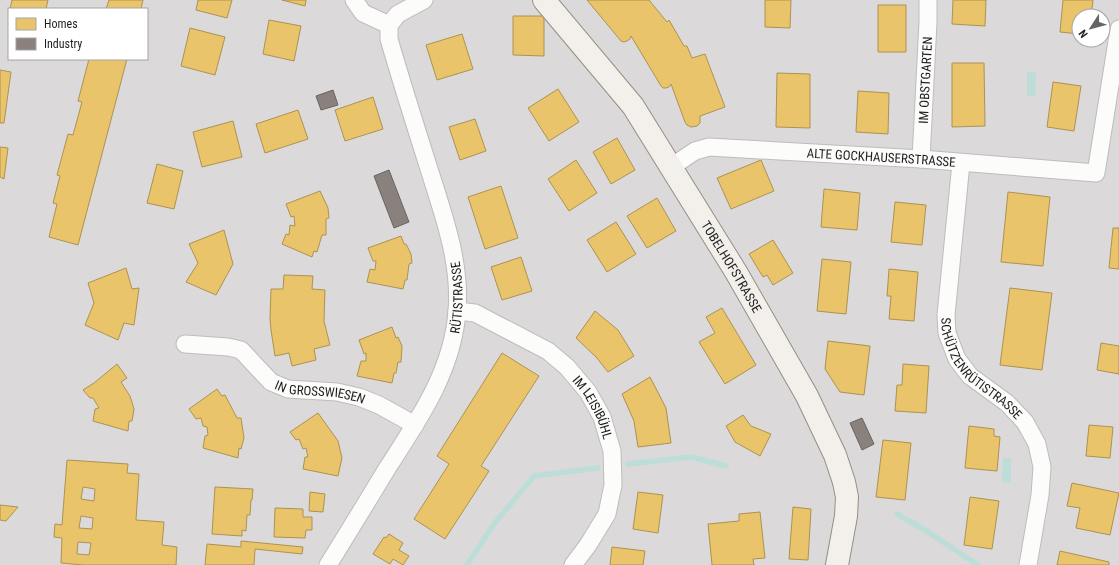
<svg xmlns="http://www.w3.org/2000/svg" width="1119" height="565" font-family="'Roboto Condensed',sans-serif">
<rect width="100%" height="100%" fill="#ece9e7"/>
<!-- residential -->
<path fill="#dbd9d9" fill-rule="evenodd" d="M0,0H1119V565H0ZM9,9H147V59H9ZM1079,16H1103V40H1079Z"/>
<!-- water -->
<path fill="#bdddd9" d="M1027,72H1036L1035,96H1027Z
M1003,458H1011V483L1002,482Z"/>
<!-- homes -->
<path fill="#e9c46a" stroke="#ac9253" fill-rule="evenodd" d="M12,0H48L46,9H10Z
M109,0H143L141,9H106Z
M198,0H232L227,18L196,10Z
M282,0H306L305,6Z
M587,0H649L667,22L669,20L684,46H687L692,58L705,54L725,107L700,116V123L697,126L691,127L687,125L685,122L671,84L669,87L666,88H663L661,86L631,36L630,39L627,41L624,42L621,41Z
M765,0H791L790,28L765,27Z
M953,0H986L985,26L952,24Z
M1063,0H1093L1091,16H1079V34L1060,32Z
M878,5H906V52H878Z
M513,16H544V56L513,55Z
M269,20L301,26L294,61L263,54Z
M190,28L225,37L215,75L181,66Z
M462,34L473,69L437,80L426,45Z
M89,59H127L78,245L49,237L57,204L53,203L60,176L57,175L68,134L73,135L82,102L78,101Z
M952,63H984L985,126L952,127Z
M0,70L11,72L4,123H0Z
M777,73L810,74V128L776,127Z
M1053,82L1081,86L1074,131L1047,127Z
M558,89L579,122L549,141L528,108Z
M858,91L889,93L888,134L856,132Z
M373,97L383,129L345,141L335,110Z
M298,110L308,139L265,153L256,124Z
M475,119L486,151L460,160L449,127Z
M233,121L242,157L202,167L193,132Z
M617,138L635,170L611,184L593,152Z
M0,147L8,148L4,179L0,177Z
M576,160L597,193L569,211L548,179Z
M761,160L774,191L731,209L717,178Z
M157,164L183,171L174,209L147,203Z
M501,186L518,238L485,249L468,197Z
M824,189L860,193L857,230L821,227Z
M320,191L328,208L329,218L326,219V235H322L317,252L314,251L312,257L282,244L286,234L289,235L290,225L295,226L294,216L291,217L286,204Z
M1008,192L1050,197L1043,266L1001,262Z
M657,198L676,231L647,248L627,216Z
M895,202L926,205L922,245L891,242Z
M616,222L636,254L607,272L587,240Z
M1113,228H1119V269L1109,268Z
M224,230L233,264L216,295L186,282L198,263L189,244Z
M401,236L404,244H406L411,254L412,263L409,264L407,280H405L403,289L367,282L370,269L375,270L376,261H373L368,248Z
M773,240L793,273L773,285L767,275L763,277L749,254Z
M521,257L532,291L502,300L491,267Z
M822,259L851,262L846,314L817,311Z
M126,268L132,289L139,288L134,325L124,323L118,340L85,325L94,303L88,283Z
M889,269L918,272L914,321L889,319L891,296H887Z
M284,275L313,276L312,289L325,290L324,321L330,345L314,349L316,360L292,366L289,353L275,356L271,330L270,319L271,289H283Z
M1010,288L1052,293L1042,370L1000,365Z
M722,308L756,365L725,384L699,342L715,333L706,317Z
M595,311L618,330L634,356L608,372L596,357L576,338Z
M392,327L396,338L398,337L402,346L401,362H398L396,373H394L392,383L357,376L361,361H366V353L364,354L359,340Z
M828,341L870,346L864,395L840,392L825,369Z
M1101,343L1119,346V374L1097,370Z
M502,353L539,376L481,466L489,471L445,539L414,519L449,464L437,456Z
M117,364L127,378L121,382L130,396L134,409L132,421H129L128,431L93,421L95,409L99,408L93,398H90L83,390L94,383Z
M903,364L929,366L926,413L895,411L897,385H902Z
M650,377L666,408L671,443L638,447L634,421L622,394Z
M217,389L222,396L225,395L237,418H241L244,438L241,449L239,448L238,458L203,448L205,436L208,435L207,427L203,426L201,418L196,419L189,409Z
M318,413L338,441L342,458L338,476L303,469L305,457H308L306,448L303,449L299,439L296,440L290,432Z
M743,415L751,426L771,434L760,456L735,442L726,426Z
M1089,425L1113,427L1110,458L1086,456Z
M969,426L994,429V436L1000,437L997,471L965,468Z
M883,440L911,443L905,500L876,497Z
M67,460L128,464L127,473L139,474L136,520L164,522L162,545L177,547L176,565H83L61,563L62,538L54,537L55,524L62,525ZM83,487L95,489L94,501L81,499ZM81,516L93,518L92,529L79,528ZM78,542L91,543L89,555L77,554Z
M1072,483L1119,493L1110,535L1076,528L1080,508L1067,506Z
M215,487L253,489L252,500H251L250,515H247L246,531L242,530V536L212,534Z
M310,492L325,494L323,512L309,511Z
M638,492L663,495L658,533L633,529Z
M970,497L999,501L992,549L964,545Z
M0,505L18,507L6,521L0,520Z
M793,507L811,509L808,560L789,559Z
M275,508L303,509V517H312V530H306L305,538L274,537Z
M760,512L765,558L753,559L754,565H712L708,524L739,521V514Z
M389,534L403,543L399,550L409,556L403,565L393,559L390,564L373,554L384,537L386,538Z
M241,541L303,547L302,554L255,549L254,565H205L207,544L241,547Z
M612,547L645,551L643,565H610Z
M1060,551L1109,562V565H1057Z"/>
<!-- industry -->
<path fill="#8a817c" stroke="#6a6360" d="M333,90L338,105L321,110L316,96Z
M389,170L409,222L394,228L374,176Z
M862,418L874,444L862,450L850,423Z"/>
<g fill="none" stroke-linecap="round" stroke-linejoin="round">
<!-- stream -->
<path stroke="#bdddd9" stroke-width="5.5" d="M628,464L691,457L726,466
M897,514L925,530L978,565
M467,565L494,524L534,476L598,468"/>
<!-- street casing -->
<g stroke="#bebcbc" stroke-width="19">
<g id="street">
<path d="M354,0L363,13L389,25"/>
<path id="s1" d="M921,159L928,22V0"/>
<path id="s2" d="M961,163L946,315L947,333L957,359L970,376L1007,403L1025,422L1037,444L1042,467L1040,495L1028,565"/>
<path id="s3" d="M671,167L695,151L709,147L921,159L1096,173L1119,29"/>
<path id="s4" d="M457,311L475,313L548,351L567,367L588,392L602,417L612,451L613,485L607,514L588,545L573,565"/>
<path id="s5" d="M185,344L228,347L241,350L271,382L288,389L337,392L359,397L379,405L415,425"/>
<path id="s6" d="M328,565C348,533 368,500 388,467C419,419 453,370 457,311C461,263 444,217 430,172C416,128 402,84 389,39V25L398,14L424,0"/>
</g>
</g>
<!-- secondary casing -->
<g stroke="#958f81" stroke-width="24">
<g id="secondary">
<path id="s7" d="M544,0L633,106L736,272L807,396L835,455L844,482L847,497L846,516L837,565"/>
</g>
</g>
<!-- street -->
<use href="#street" stroke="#fcfcfb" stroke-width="17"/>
<!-- secondary -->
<use href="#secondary" stroke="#f3f0eb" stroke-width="22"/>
</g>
<g text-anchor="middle" stroke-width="4" stroke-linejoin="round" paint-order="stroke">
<!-- street labels -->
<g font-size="13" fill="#1e1e1e" stroke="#fff">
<text dy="5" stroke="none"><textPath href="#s1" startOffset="79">IM OBSTGARTEN</textPath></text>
<text dy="5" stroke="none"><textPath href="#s3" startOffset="216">ALTE GOCKHAUSERSTRASSE</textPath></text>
<text dy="5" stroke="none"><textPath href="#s7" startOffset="327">TOBELHOFSTRASSE</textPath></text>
<text dy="5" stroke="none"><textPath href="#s6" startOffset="301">RÜTISTRASSE</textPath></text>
<text dy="5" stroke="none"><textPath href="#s2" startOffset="220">SCHÜTZENRÜTISTRASSE</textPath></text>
<text dy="5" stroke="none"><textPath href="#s5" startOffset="151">IN GROSSWIESEN</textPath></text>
<text dy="5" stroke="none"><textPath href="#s4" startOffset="174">IM LEISIBÜHL</textPath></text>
</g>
</g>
<!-- legend -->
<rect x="8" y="8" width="140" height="52" fill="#ffffff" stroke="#a5a5a5"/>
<rect x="16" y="18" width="20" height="12" fill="#e9c46a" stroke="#a5a5a5"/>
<text x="44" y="28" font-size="12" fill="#1e1e1e">Homes</text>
<rect x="16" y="38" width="20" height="12" fill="#8a817c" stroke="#a5a5a5"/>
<text x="44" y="48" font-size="12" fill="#1e1e1e">Industry</text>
<!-- north arrow -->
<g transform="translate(1091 28) rotate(234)"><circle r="19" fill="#ffffff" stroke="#a5a5a5"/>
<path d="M0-3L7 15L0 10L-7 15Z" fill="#666564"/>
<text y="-6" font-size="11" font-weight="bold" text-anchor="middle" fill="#1e1e1e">N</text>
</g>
</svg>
